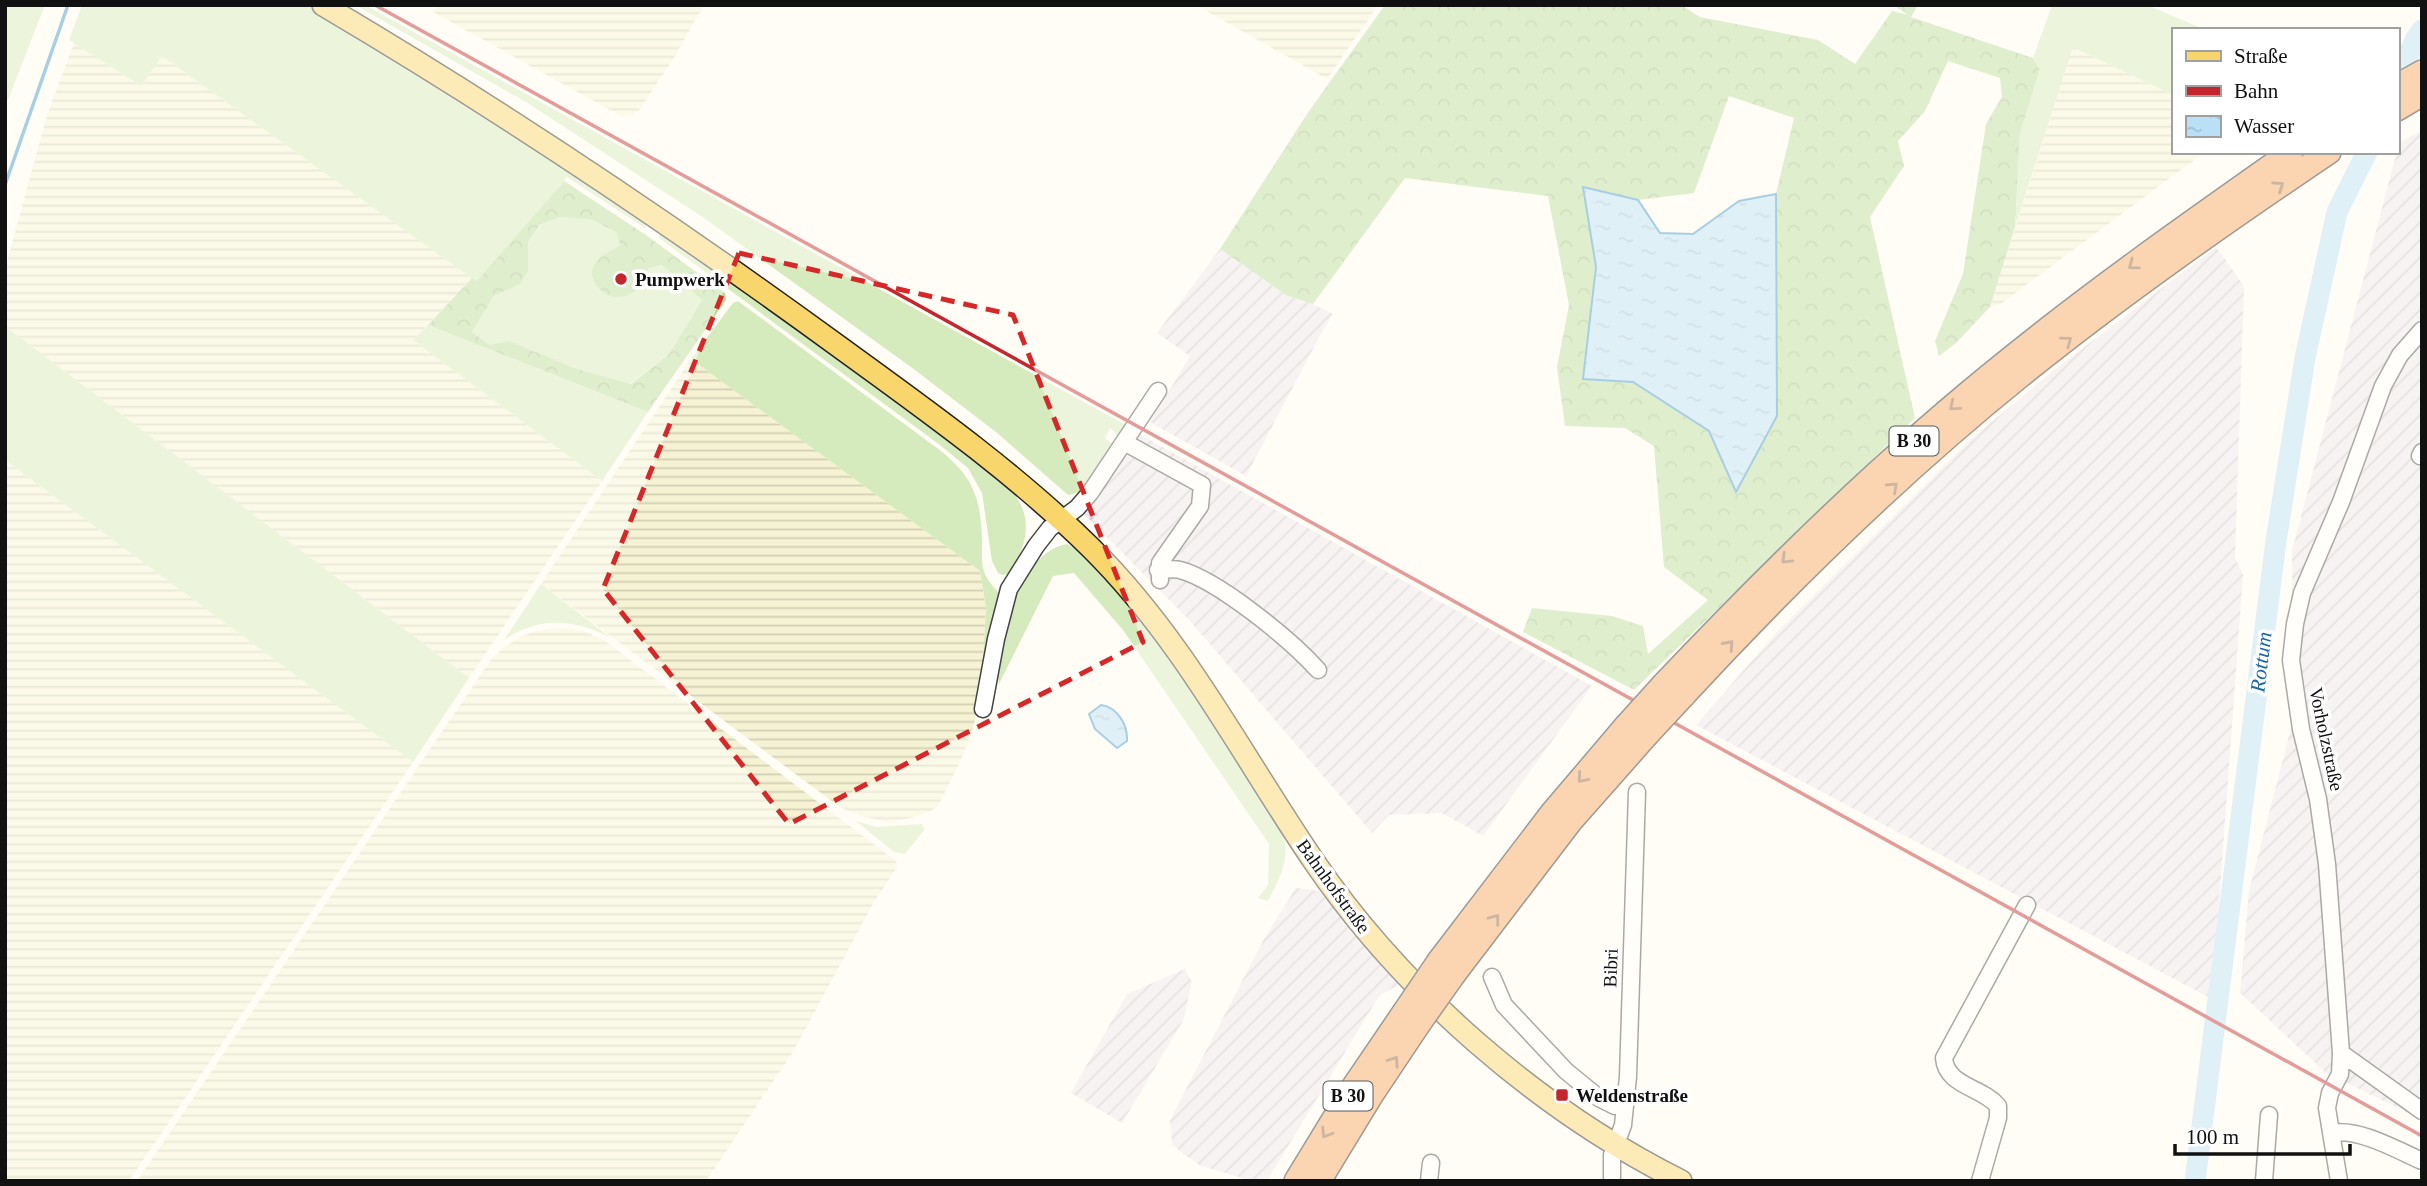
<svg xmlns="http://www.w3.org/2000/svg" width="2427" height="1186" font-family="Georgia,serif">
<defs>
<pattern id="industrial-furrows" width="10" height="10" patternUnits="userSpaceOnUse" patternTransform="scale(1.75)"><rect width="10" height="10" fill="#eee6ef"/><path d="M-1 1l2-2M0 10L10 0M9 11l2-2" fill="none" stroke="#cbc4cc"/></pattern>
<pattern id="farmland-rules" width="6" height="5" patternUnits="userSpaceOnUse" patternTransform="scale(1.75)"><rect width="6" height="5" fill="#f6f3d4"/><path d="M0 2.5h6" fill="none" stroke="#d2cfb5"/></pattern>
<pattern id="forest-crowns" width="20" height="18" patternUnits="userSpaceOnUse" patternTransform="scale(1.75)"><rect width="20" height="18" fill="#b9dc9c"/><path d="M2 6a3 3 0 1 1 6 0M12 15a3 3 0 1 1 6 0" fill="none" stroke="#9ebc85"/></pattern>
<pattern id="water-ripples" width="26" height="14" patternUnits="userSpaceOnUse" patternTransform="scale(1.75)"><rect width="26" height="14" fill="#b9e0f7"/><path d="M2 4q2-2 4 0t4 0M15 11q2-2 4 0t4 0" fill="none" stroke="#9ebfd3"/></pattern>
</defs>
<rect width="100%" height="100%" fill="#fffdf5"/>
<!-- industrial -->
<path fill="url(#industrial-furrows)" d="M2422,130V1120L2325,1072L2240,993L2249,891L2293,720L2292,551L2399,143Z
M2216,247L2244,286L2235,558L2243,575L2212,999L1696,725L1776,633L1971,439L2054,370Z
M1220,249L1286,295L1313,304L1333,314L1323,330L1246,476L1150,422L1190,356L1157,333Z
M1141,435L1592,686L1483,836L1442,813L1389,815L1372,833L1190,621L1083,513Z
M1296,888L1319,891L1400,984L1379,996L1267,1181H1251L1199,1165L1172,1145L1170,1120L1265,937Z
M1185,969L1192,982L1183,1021L1122,1123L1071,1093L1127,994Z"/>
<!-- farmland -->
<path fill="url(#farmland-rules)" d="M437,5H704L672,61L640,109L632,115L621,116L433,12Z
M1196,5H1378L1327,79Z
M74,43L141,86L162,56L472,278L413,340L602,481L469,678L5,326V269L47,115Z
M2073,47L2173,95V152H2205L1999,305L1990,307Z
M691,359L980,571L986,608L981,695L972,732L960,762L938,806L929,812L910,818L888,822L861,816L841,808L541,584Z
M5,460L413,762L129,1181H5Z
M555,628L571,629L586,632L605,641L896,861L897,867L874,902L793,1052L706,1181H137L490,661L503,648L520,637L533,632Z"/>
<!-- grass -->
<path fill="#d5ebbd" d="M5,5H45L8,100L5,98Z
M82,5H306L451,91L648,223L645,228L567,177L477,282L162,56L141,86L69,40Z
M355,5H365L1124,424L1126,428L1119,436L1110,428L1105,438L1115,446C1104,463 1090,493 1068,495L996,432L911,367L701,216L526,102Z
M2052,5H2147L2206,30H2173V95L2073,47L2015,227L2020,133L2040,71L2033,58Z
M560,217L592,220L616,232L620,245L597,261L644,281L649,268L663,265L702,300L669,354L630,384L490,345L472,332L494,296L520,284L528,272V242L541,225Z
M664,229L833,350L1005,483C1034,512 1030,539 1010,574L1002,575L998,573L992,561L982,493L968,468L940,445L659,238V233Z
M738,301L941,451C974,478 981,499 982,541C982,551 981,565 985,574C988,582 996,589 1001,596L981,695L986,608L980,571L691,359L733,303Z
M428,325L648,412L602,481L413,340Z
M5,326L469,678L413,762L5,460Z
M1067,544L1080,551L1113,586L1180,669L1280,828C1293,856 1281,875 1268,901L1258,898L1268,885L1269,844L1123,630L1074,573L1053,576L999,684C991,644 1022,550 1067,544Z
M541,584L611,638C573,619 541,616 504,640Z
M856,821L876,827L922,824L925,829L905,854L894,852Z"/>
<!-- forest -->
<path fill="url(#forest-crowns)" fill-rule="evenodd" d="M1385,5H1681L1700,17L1818,40L1855,64L1892,11L1908,15L1893,5H1918L1911,17L2033,58L2040,70L2020,133L2015,227L1990,307L1956,343L1939,356L1935,341L1963,274L1986,124L2002,97L2000,78L1948,61L1925,111L1898,141L1904,166L1870,217L1915,418L1634,690L1523,632L1532,608L1612,616L1643,626L1648,654L1708,600L1664,567L1654,446L1625,428L1565,426L1557,367L1569,305L1548,196L1405,178L1313,304L1286,295L1220,249L1309,111ZM1729,96L1794,118L1776,194L1777,416L1736,492L1709,431L1632,382L1583,378L1596,267L1583,188L1638,200L1694,193Z
M564,181L646,235L725,293L726,300L648,412L428,325L472,278L477,281ZM560,217L592,220L616,232L620,245C613,250 603,254 597,261C576,283 628,326 649,268L662,265L702,300L669,354L631,384L577,369L509,341L490,345L472,332L494,296L520,284L528,272V242L540,225Z"/>
<!-- water -->
<path fill="url(#water-ripples)" stroke="#3f96cf" stroke-width="2" d="M1583,187L1638,200L1660,233L1693,234L1739,201L1776,194L1777,416L1736,492L1709,431L1633,382L1583,379L1596,267Z
M1101,705C1118,707 1128,726 1127,741L1117,748L1095,729L1089,714Z"/>
<g fill="none" stroke-linecap="round" stroke-linejoin="round">
<!-- stream -->
<path stroke="#3f96cf" stroke-width="3.5" d="M5,185L68,5"/>
<!-- river -->
<path stroke="#b9e0f7" stroke-width="21" d="M2397,81L2416,38L2422,30
M2195,1181L2276,541L2305,358L2337,212L2367,152"/>
<!-- minor casing -->
<g stroke="#444" stroke-width="19">
<path id="minor" d="M1124,442L1202,485L1200,506L1160,563V580
M2420,456L2422,452
M1158,570C1165,570 1174,568 1180,570C1218,580 1291,640 1318,670
M983,709L996,639L1009,589L1036,546L1050,528L1077,508L1090,493L1158,391
M1492,977L1504,1005L1566,1071L1599,1098L1615,1106H1625
M2341,1053L2422,1111
M2332,1133C2359,1128 2397,1150 2422,1161
M1429,1181L1431,1163
M1612,1181V1155L1623,1125L1628,1077L1637,792
M1980,1181L1998,1118V1106C1982,1087 1946,1086 1944,1058L2027,905
M2264,1181L2269,1115
M2339,1181L2327,1108L2330,1093L2340,1074L2341,1053L2327,864L2318,799L2301,729L2291,660L2295,624L2302,593L2341,502L2383,386L2400,355L2422,330"/>
</g>
<!-- major casing -->
<g stroke="#222" stroke-width="24">
<path id="major" d="M323,5C499,109 668,222 834,343C922,407 1013,471 1091,548C1183,639 1241,754 1313,860C1402,991 1539,1110 1681,1181"/>
</g>
<!-- highway casing -->
<g stroke="#222" stroke-width="26">
<path id="highway" d="M2397,86L2422,72
M2397,109L2422,94
M1664,684C1773,569 1886,458 2010,359C2100,286 2196,219 2291,152
M1683,696C1788,582 1900,473 2020,376C2119,296 2224,223 2329,152
M1439,961L1552,813L1626,726
M1454,974L1570,822L1645,737
M1296,1181L1354,1086L1403,1014
M1319,1181L1372,1094L1418,1025"/>
</g>
<!-- minor -->
<use href="#minor" stroke="#fff" stroke-width="16"/>
<!-- major -->
<use href="#major" stroke="#f9d66b" stroke-width="21"/>
<!-- highway -->
<use href="#highway" stroke="#f5a25d" stroke-width="23"/>
<!-- rail -->
<path stroke="#c4262e" stroke-width="3.5" d="M375,5L2422,1136"/>
<!-- highway-bridge casing -->
<g stroke="#222" stroke-width="26" stroke-linecap="butt">
<path id="highway-bridge" d="M1626,726L1664,684
M1645,737L1683,696
M1403,1014L1439,961
M1418,1025L1454,974"/>
</g>
<!-- highway-bridge -->
<use href="#highway-bridge" stroke="#f5a25d" stroke-width="23"/>
</g>
<!-- one-way arrows -->
<defs><path id="oneway-chevron" d="M-2-3.5L2.5 0L-2 3.5" fill="none" stroke-width="1.6" stroke-linecap="round" stroke-linejoin="round" transform="scale(1.75)"/></defs>
<g stroke="#8e613b">
<use href="#oneway-chevron" transform="translate(2279 186) rotate(-34)"/>
<use href="#oneway-chevron" transform="translate(2133 265) rotate(144)"/>
<use href="#oneway-chevron" transform="translate(2067 341) rotate(-37)"/>
<use href="#oneway-chevron" transform="translate(1954 406) rotate(140)"/>
<use href="#oneway-chevron" transform="translate(1893 487) rotate(-42)"/>
<use href="#oneway-chevron" transform="translate(1786 559) rotate(135)"/>
<use href="#oneway-chevron" transform="translate(1729 645) rotate(-48)"/>
<use href="#oneway-chevron" transform="translate(1582 778) rotate(131)"/>
<use href="#oneway-chevron" transform="translate(1495 919) rotate(-53)"/>
<use href="#oneway-chevron" transform="translate(1394 1061) rotate(-56)"/>
<use href="#oneway-chevron" transform="translate(1326 1133) rotate(122)"/>
</g>
<!-- marked area -->
<path d="M0 0H2427V1186H0ZM739,253L1013,315L1143,642L789,824L603,589Z" fill="#fffdf5" fill-opacity=".55" fill-rule="evenodd"/>
<path fill="none" stroke="#d62828" stroke-width="5" stroke-dasharray="14 9" stroke-linejoin="round" d="M739,253L1013,315L1143,642L789,824L603,589Z"/>
<!-- markers -->
<g fill="#c4262e" stroke="#fff" stroke-width="2.5">
<circle cx="621" cy="279" r="7"/>
<rect x="1555" y="1088" width="14" height="14" rx="3.5"/>
</g>
<g text-anchor="middle" stroke-width="7" stroke-linejoin="round" paint-order="stroke">
<!-- shield labels -->
<g fill="#fff" stroke="#585858" stroke-width="2">
<rect x="1889.5" y="426.5" width="49" height="29" rx="5"/>
<rect x="1323.5" y="1081.5" width="49" height="29" rx="5"/>
</g>
<g font-size="18" font-weight="bold" fill="#111">
<text x="1914" y="447">B 30</text>
<text x="1348" y="1102">B 30</text>
</g>
<!-- poi labels -->
<g font-size="19" font-weight="bold" fill="#111" stroke="#fff" text-anchor="start">
<text x="635" y="286">Pumpwerk</text>
<text x="1576" y="1102">Weldenstraße</text>
</g>
<!-- street labels -->
<g font-size="19" fill="#111" stroke="#fff">
<text transform="translate(2327 739) rotate(78)" y="7">Vorholzstraße</text>
<text transform="translate(1334 886) rotate(54)" y="7">Bahnhofstraße</text>
<text transform="translate(1610 968) rotate(-88)" y="7">Bibri</text>
</g>
<!-- water labels -->
<g font-size="21" font-style="italic" fill="#1768a6" stroke="#fff">
<text transform="translate(2261 662) rotate(-83)" y="7">Rottum</text>
</g>
</g>
<!-- border -->
<rect width="2427" height="1186" fill="none" stroke="#111111" stroke-width="14"/>
<!-- legend -->
<rect x="2172" y="28" width="228" height="126" fill="#ffffff" stroke="#a0a0a0" stroke-width="2"/>
<rect x="2186" y="51" width="35" height="10" fill="#f9d66b" stroke="#a0a0a0" stroke-width="2"/>
<text x="2234" y="63" font-size="21" fill="#111111">Straße</text>
<rect x="2186" y="86" width="35" height="10" fill="#c4262e" stroke="#a0a0a0" stroke-width="2"/>
<text x="2234" y="98" font-size="21" fill="#111111">Bahn</text>
<rect x="2186" y="116" width="35" height="21" fill="url(#water-ripples)" stroke="#a0a0a0" stroke-width="2"/>
<text x="2234" y="133" font-size="21" fill="#111111">Wasser</text>
<!-- scale -->
<path d="M2175 1144v10h175v-10" fill="none" stroke="#111111" stroke-width="3.5"/>
<text x="2186" y="1144" font-size="21" fill="#111111" stroke="#ffffff" stroke-width="5" paint-order="stroke">100 m</text>
</svg>
